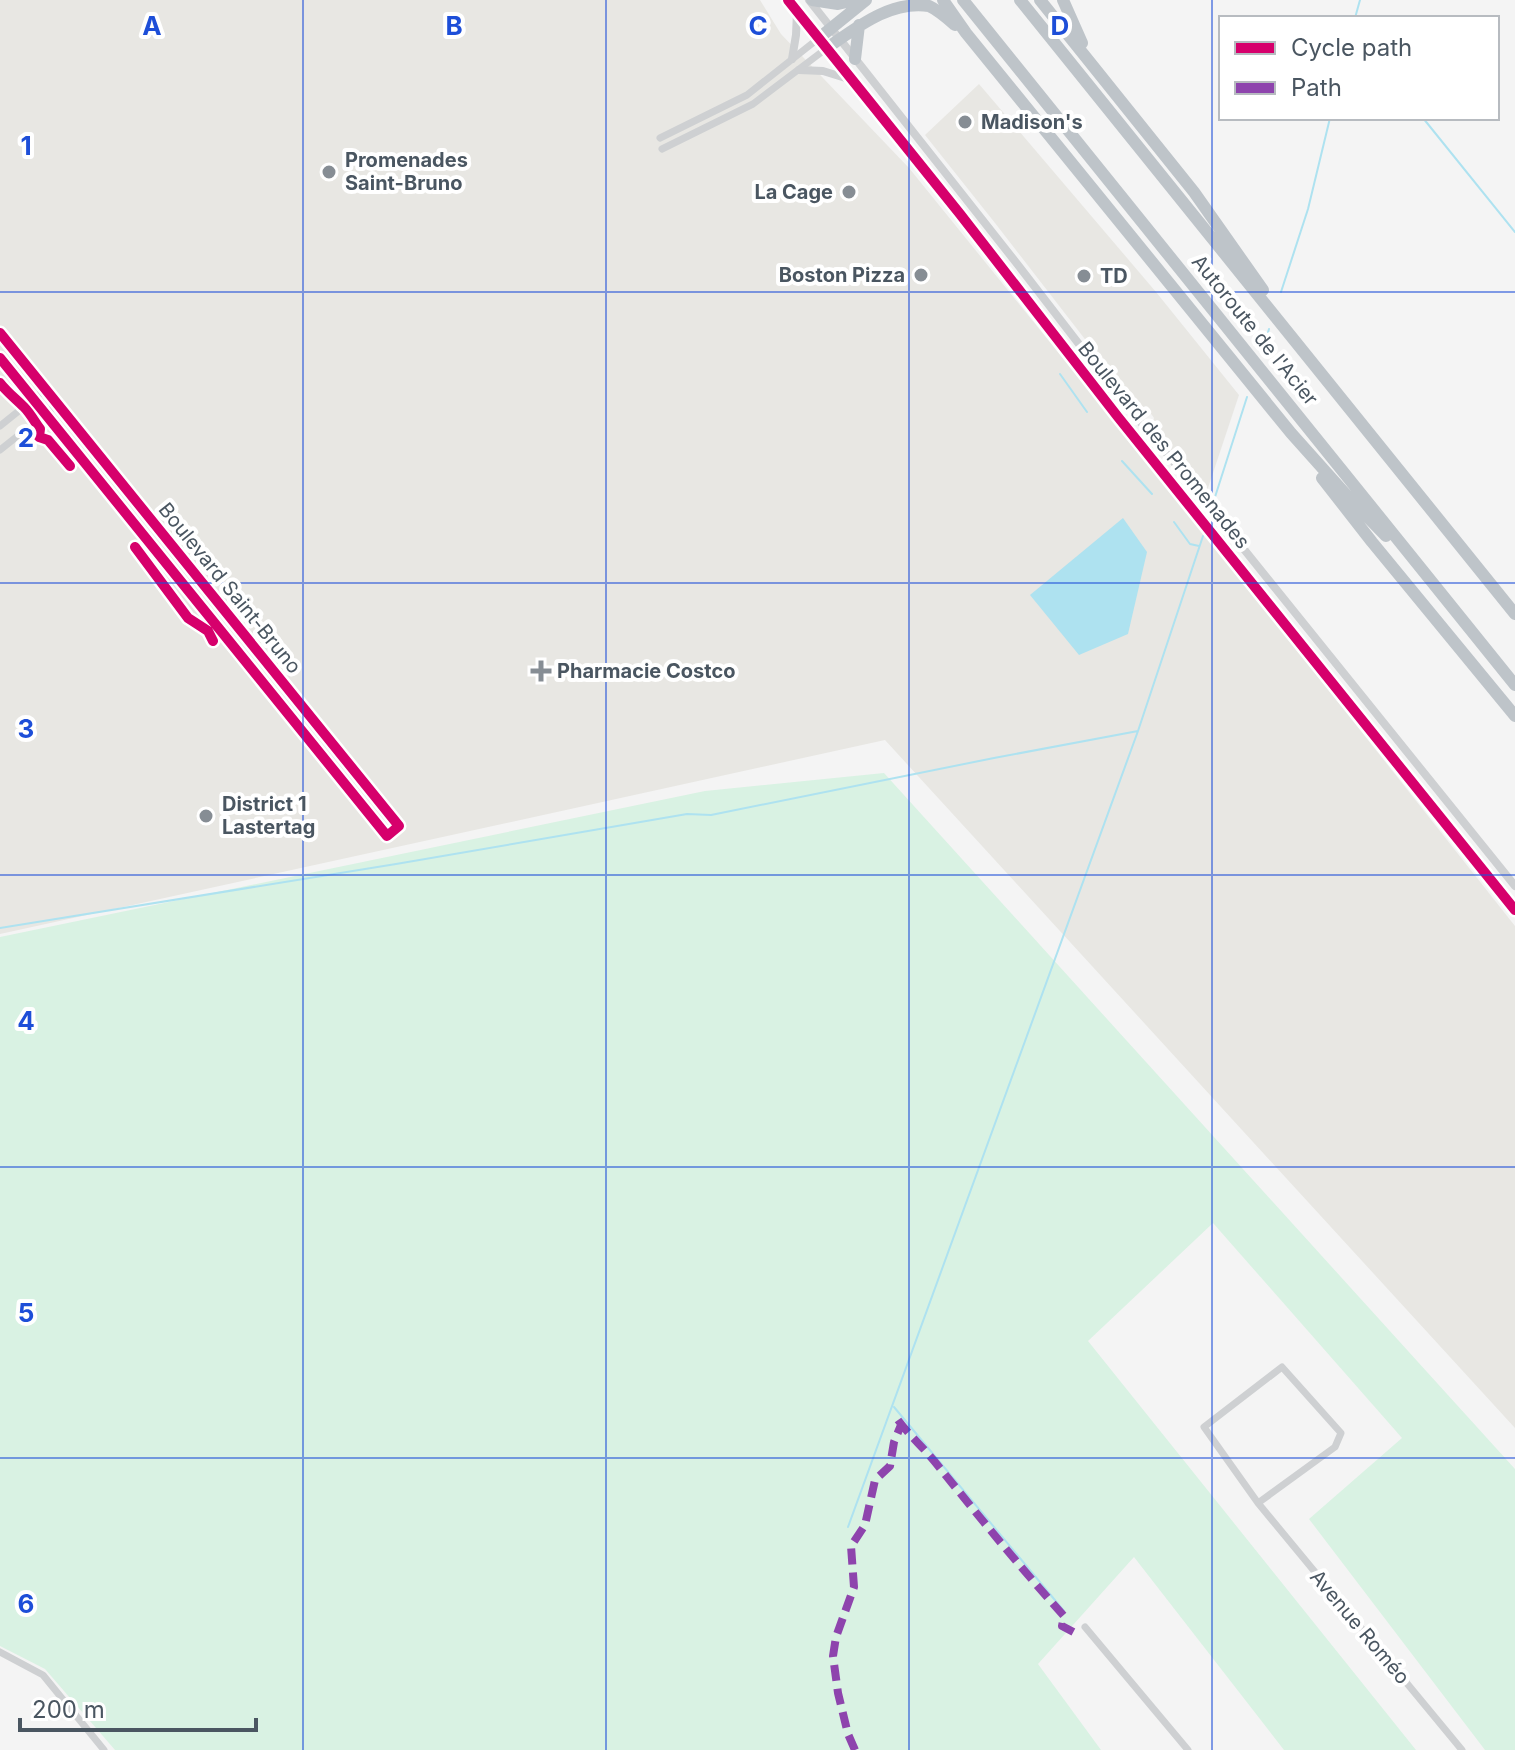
<svg xmlns="http://www.w3.org/2000/svg" width="1515" height="1750" font-family="Inter,sans-serif">
<rect width="100%" height="100%" fill="#f4f4f4"/>
<!-- commercial -->
<path fill="#e8e7e3" d="M0,0H760L781,34L909,168L1198,525L1515,926V1428L885,740L0,934Z
M979,84L1156,292L1239,395L1206,494L1156,431L1153,422L1154,418L1147,408L1139,409L995,223L925,135Z"/>
<!-- green -->
<path fill="#d9f2e3" d="M884,773L1515,1469V1750H1485L1309,1519L1402,1438L1213,1223L1088,1341L1416,1750H1284L1134,1557L1038,1664L1101,1750H115L45,1669L0,1646V937L705,791Z"/>
<!-- water -->
<path fill="#aee2f0" d="M1123,518L1147,552L1128,634L1079,655L1030,595Z"/>
<g fill="none" stroke-linecap="round" stroke-linejoin="round">
<!-- stream -->
<path stroke="#aee2f0" stroke-width="2" d="M1355,18L1360,0
M1423,118L1515,232
M1281,292L1308,209L1330,118
M1262,352L1269,329
M1060,374L1087,412
M1122,461L1152,494
M1215,497L1247,397
M1174,522L1190,544L1199,546
M0,928L396,864L687,814L711,815L994,758L1138,731
M894,1407L1064,1611
M848,1527L1138,731L1203,536"/>
<!-- minor -->
<path stroke="#ced0d2" stroke-width="7" d="M660,138L747,95L819,38
M662,149L753,104L827,48
M0,426L46,389
M0,450L58,404
M1258,1503L1335,1447L1341,1433L1282,1367L1204,1427L1258,1503L1462,1750
M1085,1627L1188,1750
M0,1652L43,1675L104,1750"/>
<!-- tertiary -->
<path stroke="#ced0d2" stroke-width="8" d="M788,0L960,214L1118,417L1515,910
M809,0L1018,265L1129,409L1152,435L1515,886
M792,59L796,35L797,12
M799,70L823,71L852,80
M0,333L399,826L387,836L0,358"/>
<!-- motorway -->
<path stroke="#bec4c9" stroke-width="12" d="M812,0L838,4L855,0
M943,0L966,33L1291,433L1350,499L1386,536
M963,0L1515,685
M1020,0L1515,614
M1040,0L1194,192L1263,290
M1063,0L1082,43
M819,38L866,0
M827,48C856,28 890,0 929,6C938,10 947,18 955,25
M855,59L859,25
M1322,478L1372,542L1515,716"/>
<!-- quiet -->
<path stroke="#8e44ad" stroke-width="8" stroke-dasharray="16 8" stroke-linecap="butt" d="M898,1420C909,1435 923,1447 935,1462C977,1514 1019,1566 1064,1616L1062,1626L1077,1634
M855,1750L848,1734L838,1693L833,1656L836,1637L854,1587L851,1546L865,1525L875,1480L890,1466L894,1442L901,1425"/>
<!-- cycleway casing -->
<g stroke="#fff" stroke-width="15">
<path id="cycleway" d="M788,0L960,214L1118,417L1515,910
M0,333L399,826L387,836L0,358
M0,383C7,392 16,399 24,407C30,413 35,422 40,429L39,437L48,440L70,466
M135,547L188,618L208,631L213,641"/>
</g>
<!-- cycleway -->
<use href="#cycleway" stroke="#d6006c" stroke-width="10"/>
</g>
<!-- grid -->
<path fill="none" stroke="#1d4ed8" stroke-width="2" stroke-opacity="0.55" d="M303,0V1750M606,0V1750M909,0V1750M1212,0V1750M0,292H1515M0,583H1515M0,875H1515M0,1167H1515M0,1458H1515"/>
<!-- markers -->
<g fill="#868d94" stroke="#fff" stroke-width="3">
<circle cx="965" cy="122" r="8"/>
<circle cx="329" cy="172" r="8"/>
<circle cx="849" cy="192" r="8"/>
<circle cx="921" cy="275" r="8"/>
<circle cx="1084" cy="276" r="8"/>
<path d="M537 659h8v8h8v8h-8v8h-8v-8h-8v-8h8z"/>
<circle cx="206" cy="816" r="8"/>
</g>
<g text-anchor="middle" stroke-width="8" stroke-linejoin="round" paint-order="stroke">
<!-- poi labels -->
<g font-size="20" font-weight="bold" fill="#4a5661" stroke="#fff" text-anchor="start">
<text x="981" y="129">Madison's</text>
<text x="345" y="167">Promenades<tspan x="345" dy="23">Saint-Bruno</tspan></text>
<text x="833" y="199" text-anchor="end">La Cage</text>
<text x="905" y="282" text-anchor="end">Boston Pizza</text>
<text x="1100" y="283">TD</text>
<text x="557" y="678">Pharmacie Costco</text>
<text x="222" y="811">District 1<tspan x="222" dy="23">Lastertag</tspan></text>
</g>
<!-- street labels -->
<g font-size="20" fill="#4a5661" stroke="#fff">
<text transform="translate(1255 330) rotate(51)" y="7">Autoroute de l'Acier</text>
<text transform="translate(1164 445) rotate(51)" y="7">Boulevard des Promenades</text>
<text transform="translate(230 588) rotate(51)" y="7">Boulevard Saint-Bruno</text>
<text transform="translate(1360 1627) rotate(50)" y="7">Avenue Roméo</text>
</g>
</g>
<g font-size="26" text-anchor="middle" font-weight="bold" fill="#1d4ed8" stroke="#fff" stroke-width="8" stroke-linejoin="round" paint-order="stroke">
<text x="152" y="35">A</text>
<text x="454" y="35">B</text>
<text x="758" y="35">C</text>
<text x="1060" y="35">D</text>
<text x="26" y="155">1</text>
<text x="26" y="447">2</text>
<text x="26" y="738">3</text>
<text x="26" y="1030">4</text>
<text x="26" y="1322">5</text>
<text x="26" y="1613">6</text>
</g>
<!-- legend -->
<rect x="1219" y="16" width="280" height="104" fill="#ffffff" stroke="#b7bbc0" stroke-width="2"/>
<rect x="1235" y="42" width="40" height="12" fill="#d6006c" stroke="#b7bbc0" stroke-width="2"/>
<text x="1291" y="56" font-size="24" fill="#4a5661">Cycle path</text>
<rect x="1235" y="82" width="40" height="12" fill="#8e44ad" stroke="#b7bbc0" stroke-width="2"/>
<text x="1291" y="96" font-size="24" fill="#4a5661">Path</text>
<!-- scale -->
<path d="M20 1718v12h236v-12" fill="none" stroke="#4a5661" stroke-width="4"/>
<text x="32" y="1718" font-size="24" fill="#4a5661" stroke="#ffffff" stroke-width="6" paint-order="stroke">200 m</text>
</svg>
